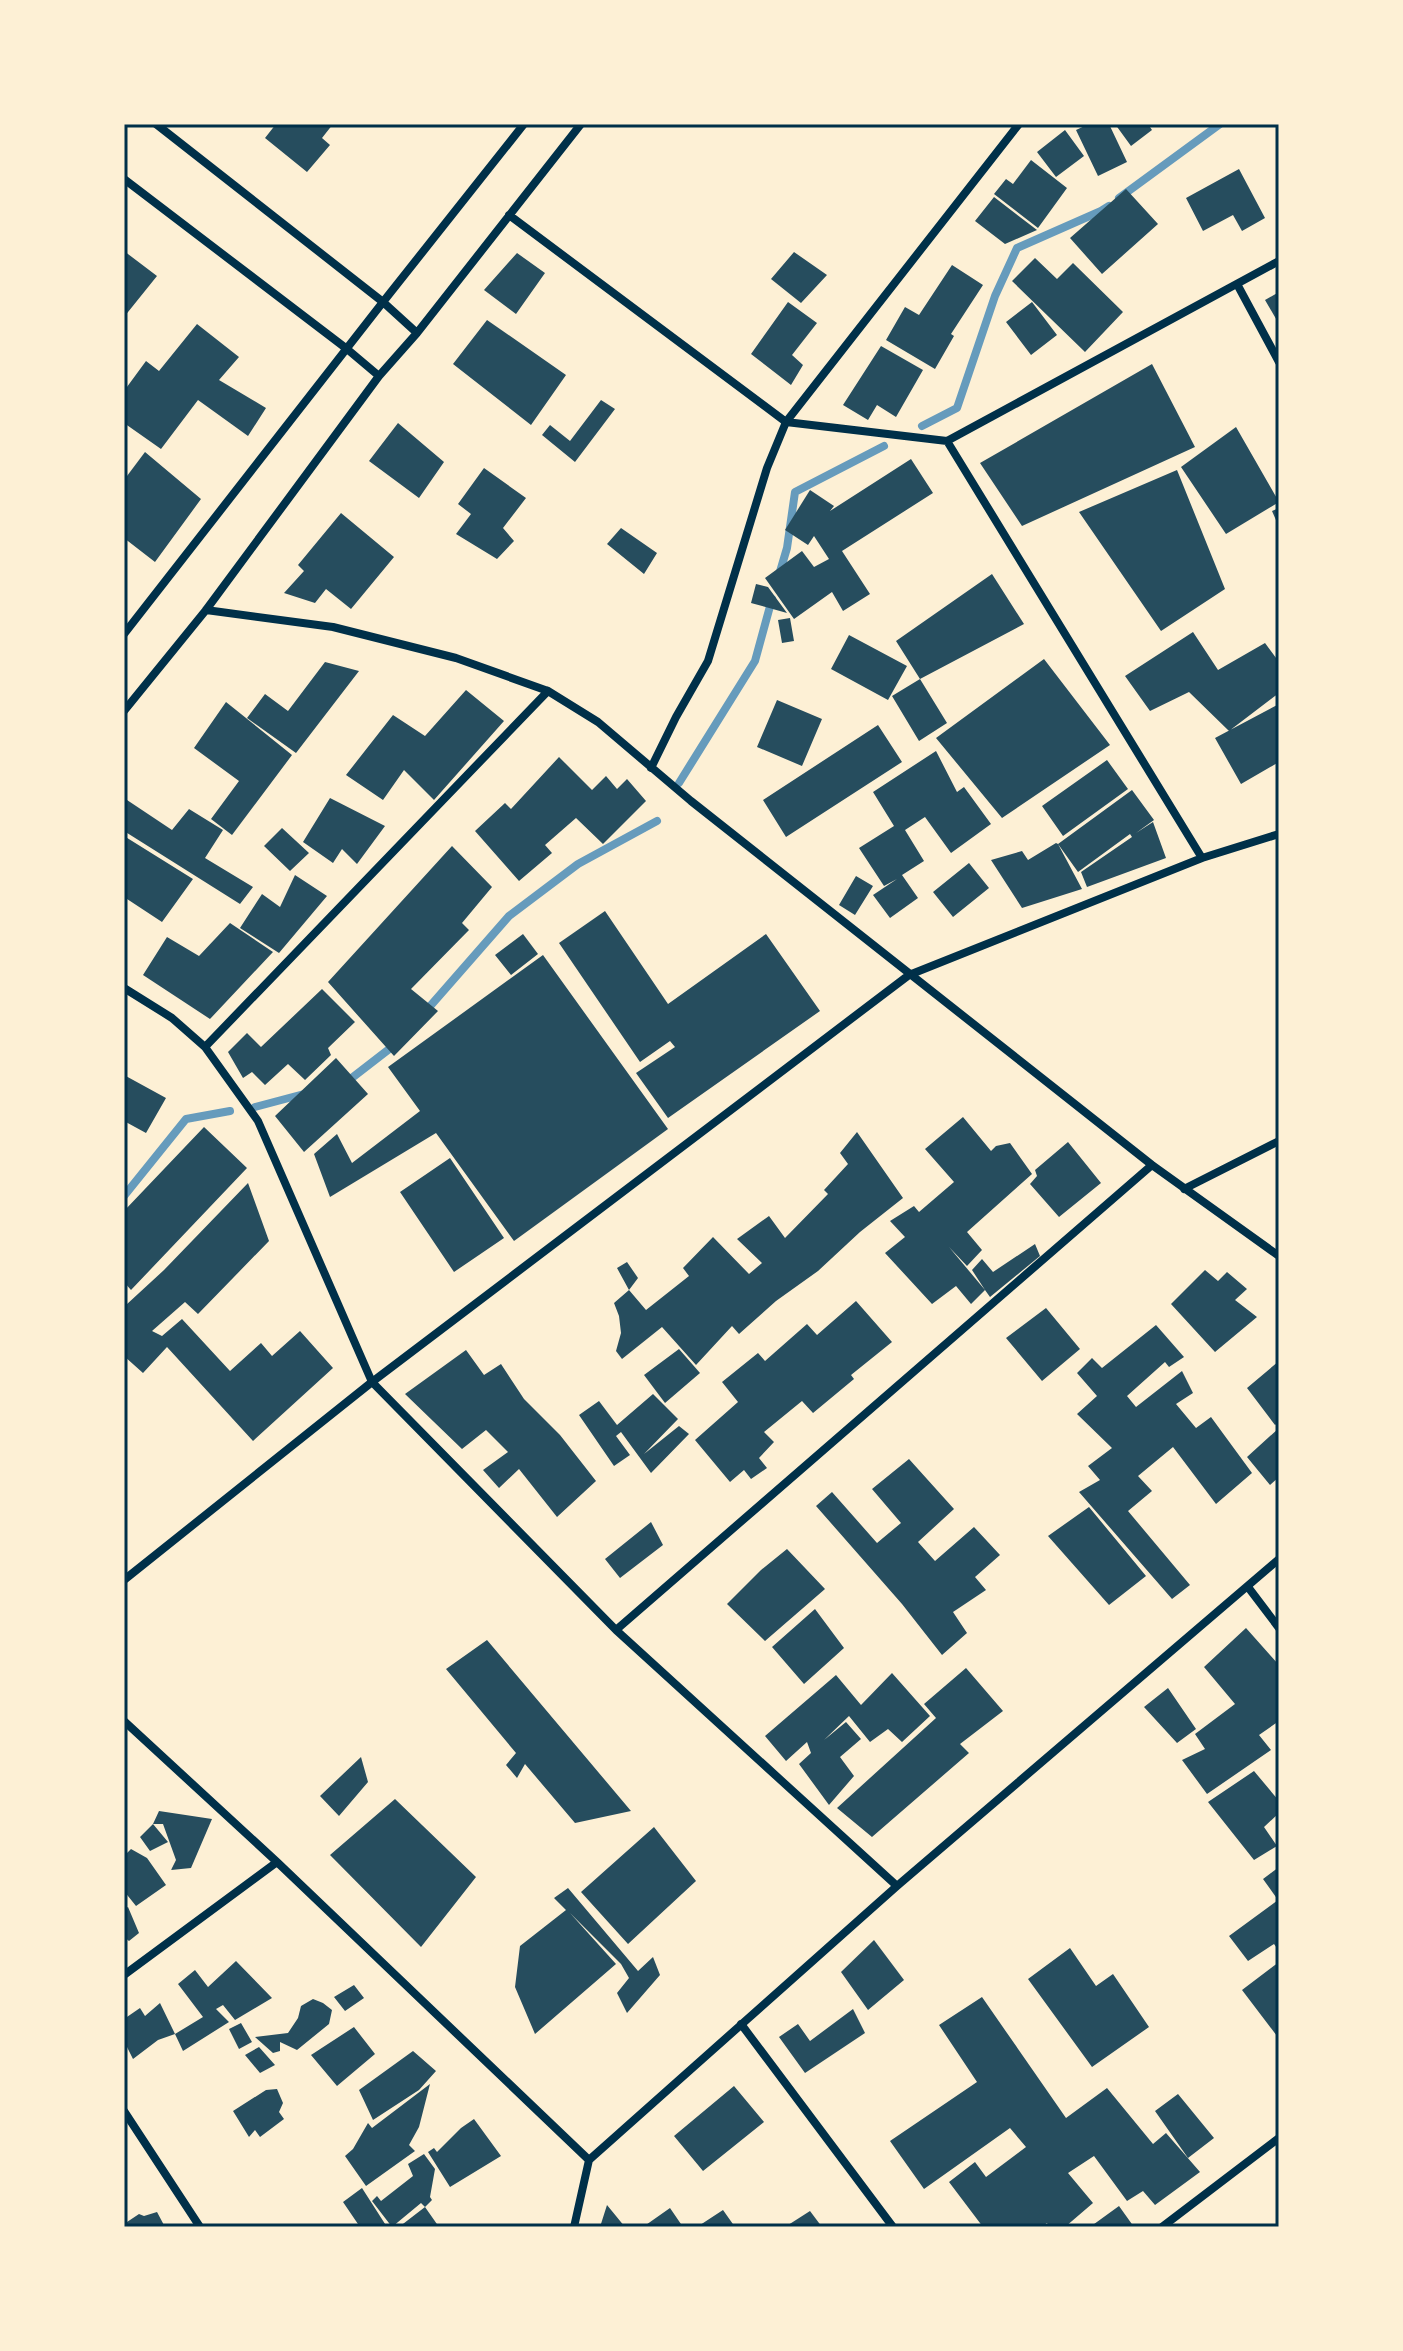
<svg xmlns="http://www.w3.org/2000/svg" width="1403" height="2351" font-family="'Exo 2',sans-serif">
<rect width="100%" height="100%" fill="#fdf0d5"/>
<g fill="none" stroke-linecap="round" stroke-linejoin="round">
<!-- stream -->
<path stroke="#669bbc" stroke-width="8" d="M1119,198L1220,124
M922,426L957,408L995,296L1017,248L1101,211L1109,206
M779,575L787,548L795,492L884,446
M679,783L755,661L772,599
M425,1012L509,916L578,864L657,821
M344,1084L397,1043
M255,1107L304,1094
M124,1196L186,1119L230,1111"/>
</g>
<!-- building -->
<path fill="#264d5e" d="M276,124H333L322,138L330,145L307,172L265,138Z
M1089,124H1109L1127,162L1098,176L1076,130Z
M1115,124H1148L1152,130L1131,146Z
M1065,130L1084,156L1056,177L1037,152Z
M1031,160L1067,188L1038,228L994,194L1006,179L1013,184Z
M1239,169L1265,218L1242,231L1233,215L1203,231L1186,198Z
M1126,189L1158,224L1102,274L1070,238Z
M994,197L1037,230L1005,244L975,221Z
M124,251L157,276L124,317Z
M794,252L827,275L801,303L771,279Z
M517,253L545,273L516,314L484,290Z
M1035,258L1057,279L1073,263L1123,312L1085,352L1012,281Z
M952,265L983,285L951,334L954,336L935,369L886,340L905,307L919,315Z
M1279,292V324L1265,300Z
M788,302L817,323L792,355L803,365L791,385L751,354Z
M1032,302L1057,335L1031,355L1006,322Z
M487,320L566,375L531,425L453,364Z
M197,324L239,357L219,380L266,408L248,436L198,400L161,449L124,423V391L146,361L159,371Z
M881,346L923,370L896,417L877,405L868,420L843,405Z
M1152,364L1195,447L1022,526L980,463Z
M601,400L615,409L575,462L542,435L550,425L570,441Z
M398,423L444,462L419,498L369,461Z
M1236,427L1279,502L1226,534L1181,467Z
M145,452L201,499L155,562L124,538V474L127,476Z
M911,459L933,493L842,551L870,594L843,611L832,592L794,619L765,578L802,551L814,567L829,559L814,536L808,545L785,530L810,490L834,506L830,511Z
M484,468L526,498L503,528L514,541L497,559L456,534L471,514L458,504Z
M1177,470L1225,589L1161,631L1079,512Z
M1279,508V527L1272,511Z
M341,513L394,557L351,609L326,589L315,603L284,593L304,571L298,565Z
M621,528L657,553L644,574L607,544Z
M992,574L1024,624L920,679L896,641Z
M756,584L768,587L787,613L751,603Z
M790,618L794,641L782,643L778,620Z
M1193,632L1218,670L1265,643L1279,662V693L1229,731L1189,692L1150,711L1125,676Z
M849,635L907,666L888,700L831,669Z
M1044,659L1110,745L1002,818L936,738Z
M325,662L359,671L296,753L247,718L265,694L288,711Z
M920,679L947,723L919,741L892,696Z
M466,690L504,721L434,800L404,770L383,800L346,775L393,715L425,736Z
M777,700L822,719L802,766L757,747Z
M226,702L292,755L232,835L211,819L239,781L194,748Z
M1279,704V762L1241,784L1215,738Z
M878,725L902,762L786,837L763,800Z
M936,751L957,792L964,787L991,824L951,853L925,817L905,830L924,861L902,875L918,898L890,918L873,895L897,879L884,886L859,848L894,826L873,792Z
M559,757L592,790L606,776L617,789L627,779L646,801L603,844L576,818L545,845L552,853L519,881L475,831L505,803L511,809Z
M1107,760L1128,789L1063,836L1042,806Z
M1132,790L1154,820L1136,833L1153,822L1166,858L1087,887L1081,872L1132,837L1130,834L1078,872L1058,844L1082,889L1022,908L991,860L1022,851L1028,860L1056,843L1058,844Z
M124,798L172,830L189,809L223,830L205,858L253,887L240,904L124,831Z
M330,798L385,826L357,864L342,849L333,863L303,842Z
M282,828L309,853L290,871L264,846Z
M124,836L193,879L162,922L124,897Z
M452,846L492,887L462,923L469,930L411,989L438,1011L394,1056L328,982Z
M969,863L989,888L953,917L933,892Z
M295,875L327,896L279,953L240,928L262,894L280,907Z
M856,876L873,886L855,915L839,905Z
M605,911L668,1004L766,934L820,1011L668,1118L636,1073L675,1047L670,1041L640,1062L559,943Z
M230,923L273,952L210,1019L143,975L167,937L199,956Z
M523,934L538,954L511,975L495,955Z
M543,955L668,1129L514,1241L436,1133L330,1197L314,1154L337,1134L352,1163L420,1111L388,1067Z
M322,989L355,1022L328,1048L331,1055L305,1080L288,1064L265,1085L252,1072L243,1078L228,1052L247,1033L261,1047Z
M336,1058L368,1094L304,1152L275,1116Z
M124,1075L166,1098L146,1133L124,1121Z
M963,1117L991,1151L996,1146L1010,1143L1032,1174L967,1232L982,1250L967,1266L949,1247L985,1290L972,1270L982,1259L993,1272L1035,1244L1040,1256L990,1297L985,1290L971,1304L956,1286L932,1304L885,1253L905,1237L890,1221L914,1206L919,1212L954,1182L925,1149Z
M204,1127L247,1168L131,1290L124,1282V1211Z
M857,1132L903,1198L860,1232L818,1271L776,1301L739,1334L732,1326L696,1365L662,1327L622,1359L616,1351L621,1333L619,1316L614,1303L629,1290L617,1268L627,1262L638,1278L629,1290L646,1310L689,1276L683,1268L713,1237L749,1274L762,1263L737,1239L769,1216L785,1238L828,1194L824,1190L848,1164L840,1153Z
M1068,1142L1101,1183L1059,1217L1030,1184L1037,1176L1035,1170Z
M450,1158L504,1238L454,1272L400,1192Z
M248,1183L269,1241L198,1314L185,1302L152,1331L162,1336L182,1319L230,1371L261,1343L272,1356L300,1331L333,1368L253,1441L167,1347L143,1373L124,1356V1304L126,1305L164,1270Z
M1205,1270L1218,1281L1227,1272L1247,1289L1235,1300L1257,1317L1215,1352L1171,1304Z
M856,1301L892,1342L851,1375L854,1379L813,1413L802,1401L764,1432L774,1442L759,1458L767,1468L751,1479L744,1470L730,1482L695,1440L738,1402L722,1382L758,1353L765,1361L807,1324L817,1335Z
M1046,1308L1080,1349L1042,1381L1006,1338Z
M1156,1325L1184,1357L1169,1367L1165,1362L1127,1396L1136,1407L1182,1371L1193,1393L1176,1404L1196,1428L1211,1417L1252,1473L1216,1504L1173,1447L1138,1476L1152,1491L1128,1511L1190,1585L1172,1599L1079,1492L1100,1480L1088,1466L1112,1448L1077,1414L1097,1396L1077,1373L1092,1358L1102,1368Z
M679,1349L700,1373L665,1403L644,1375Z
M466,1350L484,1375L501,1364L524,1399L560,1435L596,1481L557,1517L519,1469L499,1488L483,1470L508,1452L486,1430L462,1449L405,1394Z
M1279,1361V1422L1275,1425L1247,1388Z
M653,1394L678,1419L644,1454L679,1426L689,1434L651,1473L621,1432L616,1436L630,1455L614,1466L579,1415L599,1401L617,1425Z
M1279,1428V1477L1270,1485L1247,1457Z
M909,1459L954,1509L918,1542L935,1561L974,1527L1000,1555L975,1577L986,1590L953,1612L967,1633L942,1655L902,1604L816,1506L832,1492L877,1543L901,1523L872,1489Z
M1089,1507L1146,1576L1109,1605L1048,1536Z
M651,1522L663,1545L620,1578L605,1559Z
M787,1549L825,1589L765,1641L727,1604L761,1570Z
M815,1609L844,1648L804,1684L772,1647Z
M1246,1628L1279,1665V1721L1259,1735L1271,1750L1207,1794L1182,1760L1205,1749L1195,1734L1235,1704L1204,1667Z
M487,1640L631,1811L575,1823L525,1764L517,1778L506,1765L516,1753L446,1669Z
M966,1668L1003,1711L960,1744L969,1753L872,1837L837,1808L936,1718L924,1704Z
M892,1673L930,1716L902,1742L888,1729L870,1742L849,1716L824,1740L846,1722L861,1739L840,1757L854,1776L829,1805L799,1764L811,1753L807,1742L786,1761L765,1736L836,1675L861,1705Z
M1168,1688L1196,1729L1177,1743L1144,1707Z
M361,1757L368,1782L339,1816L320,1796Z
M1254,1771L1279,1801V1813L1264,1827L1277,1846L1254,1860L1208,1802Z
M395,1799L476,1877L421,1947L330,1855Z
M159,1811L212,1819L191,1868L171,1870L176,1860L163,1824H153L168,1842L150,1851L140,1837L153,1824Z
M654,1827L696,1881L628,1944L581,1892Z
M131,1849L147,1858L166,1885L136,1906L124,1891V1856Z
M1279,1867V1951L1274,1944L1248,1961L1229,1936L1278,1900L1263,1879Z
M568,1888L638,1971L653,1957L660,1975L627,2013L617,1993L629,1978L621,1964L570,1913L616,1964L535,2034L515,1987L520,1946L566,1910L554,1898Z
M128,1907L139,1933L129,1941L124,1937V1909Z
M874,1940L904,1980L868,2010L841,1972Z
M1070,1948L1096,1986L1113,1974L1149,2027L1092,2067L1028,1979Z
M236,1961L272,1998L235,2020L223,2005L216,2009L229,2022L183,2051L175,2034L203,2017L178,1984L195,1970L208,1987Z
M1279,1962V2034L1277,2036L1242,1990Z
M354,1985L364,1998L345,2011L334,1997Z
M982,1997L1066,2118L1107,2088L1153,2144L1166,2133L1200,2172L1155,2205L1143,2191L1127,2201L1094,2156L1068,2173L1093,2203L1065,2227H1049L1047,2223L1041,2227H983L949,2182L975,2162L986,2177L1026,2147L1010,2128L924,2189L890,2141L977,2082L939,2025Z
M313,1999L323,2003L332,2010L329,2024L297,2050L280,2042V2051L273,2053L255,2037L288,2033L298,2018L301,2006Z
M160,2003L175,2034L158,2040L133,2059L127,2047L124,2019L140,2008L145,2016Z
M853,2009L865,2033L805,2073L779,2037L798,2024L810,2041Z
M241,2023L252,2042L239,2049L229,2029Z
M354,2027L375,2054L337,2086L311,2055Z
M259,2047L275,2065L260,2073L245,2055Z
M413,2051L436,2071L419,2090L373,2120L359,2090Z
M430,2084L419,2127L409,2145L415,2151L366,2186L345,2156L353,2149L368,2123L372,2128Z
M734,2086L764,2122L703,2171L674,2136Z
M277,2089L283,2103L279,2112L284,2119L260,2137L255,2130L249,2137L233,2111L266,2090Z
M1178,2094L1214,2138L1188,2158L1155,2111Z
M474,2119L501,2156L450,2187L428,2152L434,2148L437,2152L461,2128Z
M424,2154L435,2169L430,2197L432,2200L425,2207L439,2227H399L425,2207L421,2203L392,2227L372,2201L377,2196L381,2201L413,2176L408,2164Z
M362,2188L387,2227H360L343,2202Z
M607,2205L625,2227H600Z
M1119,2206L1134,2227H1090Z
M670,2208L683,2227H643Z
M723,2210L735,2227H697Z
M810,2211L822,2227H785Z
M157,2212L165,2227H124V2224L139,2214L144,2216Z"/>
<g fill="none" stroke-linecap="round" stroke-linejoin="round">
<!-- minor -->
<path stroke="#003049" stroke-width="8" d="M156,124L383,302L417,333
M124,179L347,349L379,376
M509,215L786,422L947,441L1202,858
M1237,284L1279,362
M947,441L1279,261
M206,610L333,627L456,658L548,691L598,722L691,801L1152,1165L1279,1256
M124,634L383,302L524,124
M124,711L206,610L379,376L417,333L581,124
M651,768L676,717L708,661L767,468L786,422L1019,124
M124,988L172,1018L205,1047L258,1121L372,1382L616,1630L897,1886
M205,1047L548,691
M1184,1189L1279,1141
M124,1580L372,1382L909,975L1202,858L1279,834
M1248,1587L1279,1628
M616,1630L1152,1165
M124,1721L277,1862L589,2160
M124,1975L277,1862
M741,2024L893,2227
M124,2111L200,2227
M574,2227L589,2160L897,1886L1279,1559
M1162,2227L1279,2138"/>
</g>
<!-- border -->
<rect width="1403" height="2351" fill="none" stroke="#fdf0d5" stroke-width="252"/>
<rect x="126" y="126" width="1151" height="2099" fill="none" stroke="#003049" stroke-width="3"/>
</svg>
